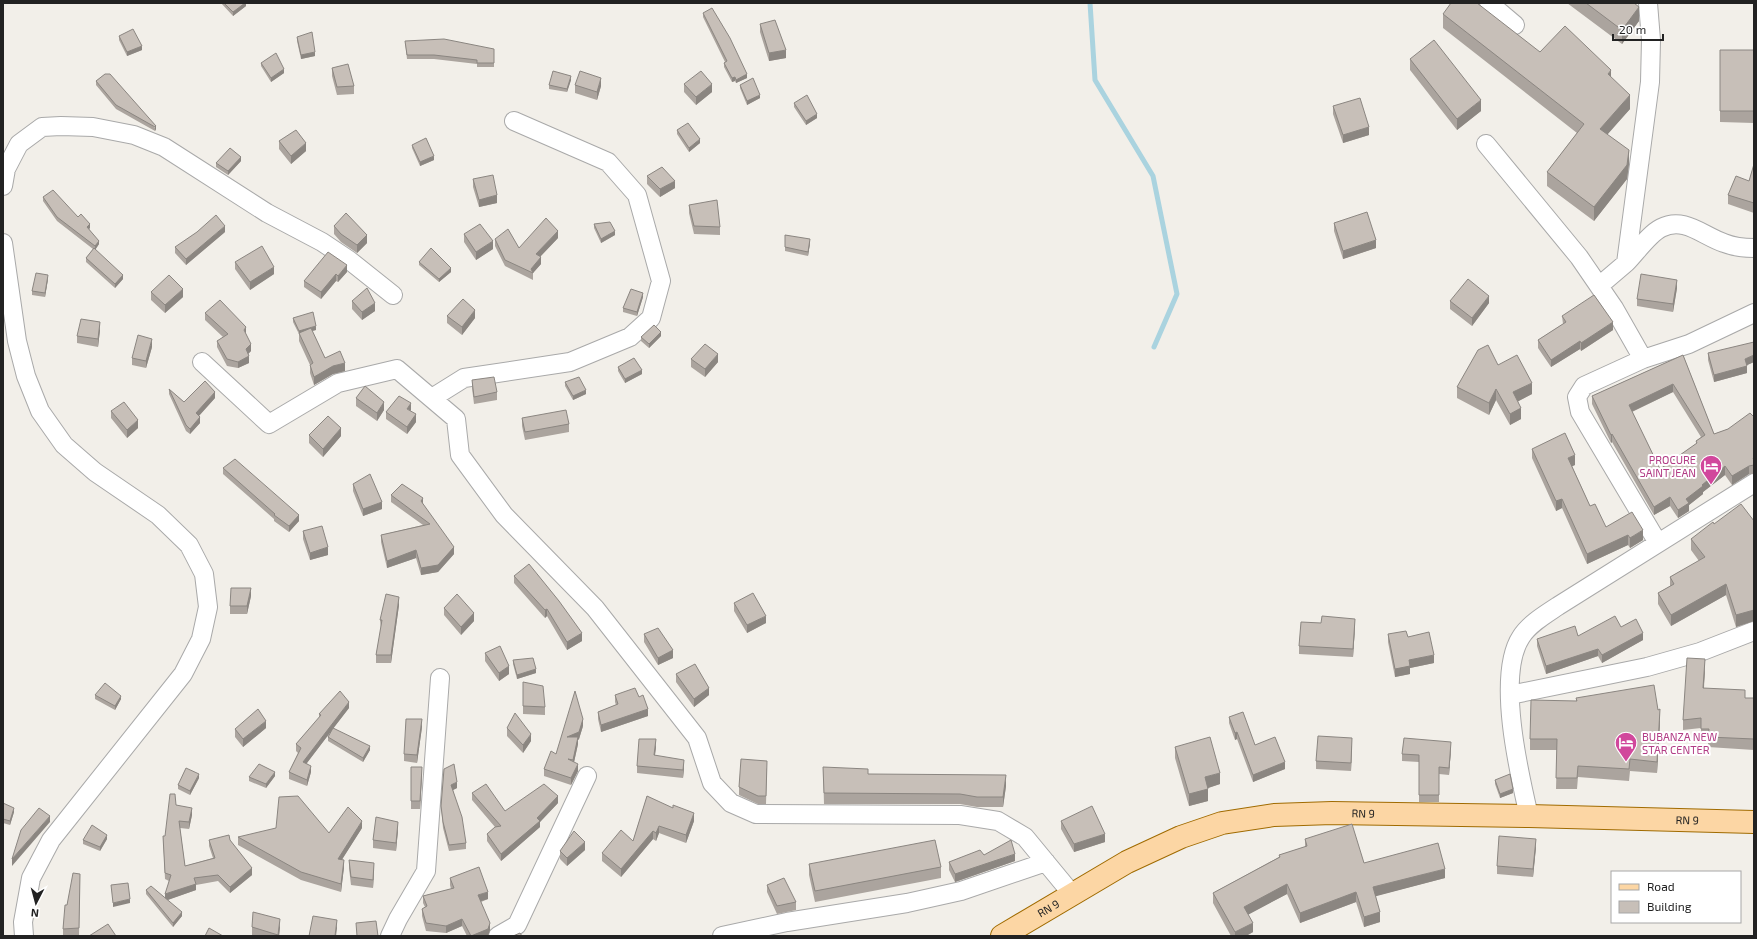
<svg xmlns="http://www.w3.org/2000/svg" width="1757" height="939" font-family="'Exo 2',sans-serif">
<rect width="100%" height="100%" fill="#f2efe9"/>
<g fill="none" stroke-linecap="round" stroke-linejoin="round">
<!-- stream -->
<path stroke="#aad3df" stroke-width="5" d="M1090,3L1095,80L1153,176L1177,294L1154,347"/>
<!-- minor casing -->
<g stroke="#a9a9a9" stroke-width="20">
<path id="minor" d="M1489,3L1515,25
M1486,144L1579,257L1614,308L1643,359L1584,386L1577,397L1580,412L1658,543
M3,186L6,169L19,144L42,127L61,126L93,127L134,135L164,147L267,213L322,242L349,260L393,295
M3,243L17,341L26,376L40,411L64,445L95,472L158,515L189,545L204,574L208,607L201,639L183,674L51,840L31,878L23,922L24,936
M1626,263C1636,253 1649,234 1661,228C1684,216 1703,236 1724,243C1734,247 1743,248 1754,248
M1599,286L1626,263L1650,82L1651,40L1648,3
M1643,359L1689,344L1754,313
M202,362L269,424L338,383L397,369L456,419L460,455L504,515L595,608L697,738L712,783L731,803L756,814L960,815L998,821L1025,837L1072,894
M432,398L464,378L570,362L630,337L651,318L661,281L637,195L608,162L514,121
M1510,695L1647,667L1700,652L1754,631
M1529,816C1519,773 1496,675 1521,637C1529,624 1546,614 1558,606L1754,483
M390,936L398,919L426,871L440,678
M498,936L517,925L587,776
M722,936L787,922L907,903L961,891L1046,862"/>
</g>
<!-- major casing -->
<g stroke="#a06b00" stroke-width="24">
<g id="major">
<path id="s1" d="M1002,936L1127,862L1181,837L1222,823L1274,815L1332,813L1529,816L1754,822"/>
</g>
</g>
<!-- minor -->
<use href="#minor" stroke="#fff" stroke-width="18"/>
<!-- major -->
<use href="#major" stroke="#fcd6a4" stroke-width="22"/>
</g>
<!-- wall -->
<path fill="#aba49e" fill-rule="evenodd" d="M221,3H246V6L233,16Z
M1567,3H1634L1639,21L1622,44Z
M703,13L747,78L736,83L735,81L732,82L724,67V63L725,62L703,17Z
M1443,14L1540,52L1611,78L1630,109L1607,134L1629,164L1627,179L1594,221L1547,186V172L1577,133L1443,28Z
M760,24L786,58L769,61L760,32Z
M119,36L142,50L127,56L119,40Z
M297,37L315,56L301,59L297,41Z
M405,41L494,63V67H477V64L434,59H407Z
M1720,50H1754V123L1720,122Z
M1410,59L1481,111L1457,130L1410,70Z
M261,63L284,73L271,82L261,66Z
M332,68L354,86V94L337,95L332,76Z
M105,74L156,129L155,131L116,109L96,85V81Z
M571,80L567,92L549,89V85Z
M684,84L712,92L696,105L684,92Z
M575,85L601,86L597,100L575,93Z
M740,85L760,98L747,105L740,88Z
M794,103L817,118L806,125L794,107Z
M1333,106L1369,135L1343,143L1333,114Z
M677,130L700,143L689,152L677,134Z
M279,141L306,151L291,164L279,149Z
M412,145L434,160L420,166L412,148Z
M241,161L228,175L216,167V163Z
M1754,164V213L1728,204V195L1749,181Z
M647,176L675,188L660,197L647,184Z
M473,179L497,203L479,207L473,187Z
M43,197L78,217L90,228L89,229L99,244L95,250L123,279L115,288L86,262V258L93,249L57,221L43,201Z
M689,205L720,227V235L694,234L689,213Z
M1334,223L1376,248L1343,259L1334,231Z
M594,224L615,235L601,243L594,228Z
M334,226L367,243L357,253L341,242L334,234Z
M225,232L186,265L175,253V247Z
M464,234L493,249L476,260L464,242Z
M785,235L810,243L808,256L785,251Z
M558,238L540,257L541,264L533,273V280L505,266L495,246V239L519,248Z
M235,262L274,274L250,290L235,269Z
M419,262L451,272L439,282L419,265Z
M347,272L338,282L336,281L321,299L304,287V281Z
M48,279L45,297L32,295V291Z
M1677,288L1673,312L1637,306V299Z
M151,292L183,297L165,313L151,300Z
M643,297L637,316L623,312V308Z
M352,301L375,311L362,320L352,309Z
M1450,301L1489,303L1472,326L1450,309Z
M205,313L246,334L251,351L248,354L249,363L238,368L227,366L217,347V341L223,337L205,320Z
M447,316L475,318L462,335L447,323Z
M1562,316L1613,330L1581,351L1580,349L1551,367L1538,348V340L1563,324Z
M293,318L316,330L312,331L325,358L345,371L333,374L314,385L310,373V365L299,341V334L293,322Z
M100,330L98,347L77,343V336Z
M661,336L649,348L641,341V337Z
M152,347L146,368L132,365V358Z
M1708,353L1754,362L1747,365V373L1714,382L1708,360Z
M1683,355L1714,434L1728,429L1754,417V474H1749L1732,485L1725,475L1703,492V494L1689,505V511L1678,518L1670,506L1654,515L1612,442L1611,443L1592,404V396ZM1673,392L1701,437L1696,441V444L1660,469L1632,412Z
M691,359L718,362L705,377L691,367Z
M1498,365L1532,394L1518,401L1521,419L1510,425L1496,400L1489,415L1457,398V387Z
M618,367L642,374L625,383L618,371Z
M472,380L497,392V400L474,404L472,388Z
M565,382L586,394L573,400L565,386Z
M169,389L184,402L215,398L199,416L200,423L190,434L186,431L169,394Z
M356,398L384,410L377,421L356,406Z
M111,411L138,428L127,438L111,418Z
M411,411L416,422L407,434L386,419V412Z
M522,418L569,424V432L525,440L522,426Z
M309,435L341,436L323,457L309,443Z
M1532,449L1575,465L1572,466L1590,506L1606,527L1643,540L1630,548L1628,545L1587,564L1562,508L1556,511L1532,458Z
M223,468L299,521L289,532L274,521V519L223,474Z
M353,484L382,509L363,516L353,491Z
M391,495L423,505L454,554L438,572L421,575L416,558L387,568L381,542V535L423,525L391,502Z
M1754,521V621L1736,627L1726,595L1671,626L1658,604V593L1670,586V577L1699,561L1691,550V539L1714,524Z
M303,531L328,555L310,560L303,539Z
M514,576L582,641L567,650L547,616L545,618L514,583Z
M251,596L247,614H230V606Z
M734,603L766,623L747,633L734,611Z
M399,605L391,663H376V655L381,628L380,620Z
M444,608L474,621L461,635L444,615Z
M1321,623L1355,627L1353,657L1299,654V646Z
M1621,627L1643,640L1602,663L1598,656L1546,674L1537,646V639L1578,636Z
M644,634L673,658L658,665L644,642Z
M1388,634L1434,663L1410,668V674L1395,677L1388,642Z
M485,653L509,674L499,681L485,661Z
M513,660L536,673L517,679L513,664Z
M1705,669L1704,688L1745,698H1754V750L1708,747V739H1701V728L1683,730V720Z
M676,674L709,695L694,707L676,682Z
M523,682L545,707V715L523,714Z
M95,695L121,699L115,710L95,699Z
M615,695L639,697L648,716L601,732L598,719V712L616,705L615,702Z
M1576,698L1660,721L1657,773L1630,771L1629,781L1578,777L1577,789H1556L1557,750H1530V739L1576,701Z
M349,708L333,728L370,750L363,762L328,741V737L332,730L307,763L311,772L307,786L289,779V772L298,753L296,751V744L319,718V714Z
M1229,717L1255,745L1285,769L1253,782L1237,739L1235,740L1229,723Z
M583,726L579,739L578,740V744L574,762L578,771L571,785L544,776V769L556,754Z
M422,727L417,763L404,761V754Z
M266,728L243,747L235,737V729Z
M507,728L531,741L523,753L507,736Z
M1352,746L1351,771L1316,769V761Z
M656,747L655,755L684,768L683,778L637,773V766Z
M1175,747L1220,784L1208,788V801L1189,806L1175,758Z
M1451,749L1449,775L1439,774V802H1419V762L1402,761V754Z
M411,767L422,775L420,809H411Z
M823,767L868,774L1006,786L1003,807H977L960,804H824Z
M767,768L766,804H758L739,795V787Z
M444,769L457,788L453,790L466,843V849L449,851L443,828L441,806Z
M275,776L266,788L249,781V777Z
M199,778L190,795L178,789V785Z
M1495,780L1513,793L1500,798L1495,784Z
M472,793L505,811L558,803L540,822V827L501,861L487,841V834L495,827L472,800Z
M647,796L694,821L686,843L659,833L656,841L653,839L621,877L602,861V853L633,841Z
M3,803L14,812L10,825L3,823Z
M176,805L192,815L189,829L180,828L185,866L213,858L209,846V840H230L252,875L230,893L218,881L196,885V890L167,900L182,916L173,927L146,894V890L165,898L169,881L165,879L163,836H165Z
M1061,821L1105,842L1074,852L1061,829Z
M362,828L342,859L344,867L341,892L301,880L238,845V837L329,833Z
M398,830L396,851L373,848V840Z
M107,839L100,851L83,844V840Z
M1305,839L1364,863L1445,878L1375,896L1380,922L1364,927L1356,902L1300,923L1287,894L1248,914L1253,932L1246,936H1231L1213,903V893L1279,857V855L1305,847Z
M1536,847L1533,877L1497,874V866Z
M585,850L567,866L560,859V851Z
M984,855L1015,861L955,882L949,870V862Z
M349,860L374,871L373,888L351,885L349,868Z
M809,864L941,867V878L815,902L809,875Z
M80,874L79,936H63V929L67,905Z
M450,878L488,899L481,902L490,930L488,936H467L462,926L446,933L426,931L422,916V909L425,907L423,903V896L451,889L450,885Z
M767,885L796,902V910L777,914L767,892Z
M252,927H280L279,936H255L252,935Z"/>
<!-- shaded-wall -->
<path fill="#8b8681" d="M245,3H246V6L233,16V12Z
M1639,7V21L1622,44V30Z
M142,46V50L127,56V52Z
M786,50V58L769,61V53Z
M315,52V56L301,59V55Z
M284,69V73L271,82V78Z
M1611,70V84L1608,74Z
M747,74V78L736,83V80Z
M571,76V80L567,92V89Z
M735,77V81L732,82V78Z
M601,78V86L597,100V92Z
M712,84V92L696,105V97Z
M760,95V98L747,105V101Z
M1630,95V109L1600,143V129Z
M1481,100V111L1457,130V119Z
M817,114V118L806,125V121Z
M156,126V129L155,131V127Z
M1369,127V135L1343,143V135Z
M700,139V143L689,152V148Z
M306,143V151L291,164V156Z
M1629,150V164L1627,179L1594,221V207Z
M434,156V160L420,166V162Z
M241,157V161L228,175V171Z
M675,181V188L660,197V189Z
M497,195V203L479,207V200Z
M90,224V228L87,231V227Z
M225,226V232L186,265V259Z
M558,231V238L536,261V254Z
M615,231V235L601,243V239Z
M367,235V243L357,253V245Z
M810,239V243L808,256V252Z
M1376,240V248L1343,259V251Z
M99,241V244L95,250V246Z
M493,241V249L476,260V252Z
M541,257V264L533,273L531,269Z
M347,265V272L338,282V276Z
M274,267V274L250,290V282Z
M451,268V272L439,282V279Z
M336,274V281L321,299V292Z
M48,275V279L45,297V293Z
M123,275V279L115,288V284Z
M1677,280V288L1673,312V304Z
M183,289V297L165,313V305Z
M643,293V297L637,316V312Z
M1489,296V303L1472,326V318Z
M375,303V311L362,320V312Z
M475,310V318L462,335V327Z
M100,322V330L98,347V339Z
M1613,322V330L1581,351V343Z
M316,326V330L299,334V331Z
M246,327V334L244,330Z
M661,332V336L649,348V344Z
M152,339V347L146,368V361Z
M1580,341V349L1551,367V360Z
M251,344V351L246,356V349Z
M718,354V362L705,377V369Z
M1754,355V362L1745,366V359Z
M249,356V363L238,368V362Z
M345,363V371L333,374L314,385V377L333,366Z
M1747,366V373L1714,382V375Z
M642,370V374L625,383V379Z
M1532,383V394L1513,404V392Z
M1673,384V392L1629,413V405Z
M1496,389V400L1489,415V403Z
M586,390V394L573,400V396Z
M215,392V398L196,419V413Z
M384,402V410L377,421V413Z
M411,403V411L407,409Z
M1521,408V419L1510,425V414Z
M416,414V422L407,434V427Z
M200,417V423L190,434V429Z
M138,420V428L127,438V430Z
M341,428V436L323,457V449Z
M1612,434V442L1611,443V435Z
M1575,455V465L1568,468V458Z
M1725,466V475L1703,492V494L1689,505V511L1678,518V510L1686,499L1702,485Z
M1749,466V474L1732,485V476Z
M1670,497V506L1654,515V507Z
M423,498V506L421,501Z
M1562,499V508L1556,511V501Z
M382,502V509L363,516V509Z
M299,515V521L289,532V526Z
M1643,530V540L1630,548V538Z
M1628,535V545L1587,564V554Z
M328,547V555L310,560V553Z
M454,547V554L438,572L421,575V568Z
M416,550V558L387,568V561Z
M1726,584V595L1671,626V615Z
M251,588V596L247,614V606Z
M399,597V605L391,663V655Z
M547,609V616L545,618V610Z
M1754,610V621L1736,627V615Z
M474,613V621L461,635V627Z
M766,616V623L747,633V625Z
M1355,619V627L1353,657V649Z
M582,633V641L567,650V642Z
M1643,633V640L1602,663V655Z
M1598,649V656L1546,674V666Z
M673,650V658L658,665V658Z
M1434,655V663L1410,668V674L1395,677V669L1409,660Z
M1705,659V669L1703,698V688Z
M509,666V674L499,681V673Z
M536,669V673L517,679V675Z
M709,688V695L694,707V699Z
M121,696V699L115,710V706Z
M349,702V708L303,768V762Z
M648,709V716L601,732V725Z
M1660,709V721L1657,773V762Z
M422,719V727L417,763V755Z
M583,719V726L579,739L578,740V744L573,767V760L567,737Z
M266,721V728L243,747V739Z
M1237,732V739L1235,740V733Z
M531,734V741L523,753V745Z
M1352,738V746L1351,771V763Z
M656,739V747L654,762V755Z
M1451,742V749L1449,775V768Z
M370,746V750L363,762V758Z
M684,760V768L683,778V770Z
M1285,762V769L1253,782V775Z
M578,764V771L571,785V778Z
M311,766V772L307,786V780Z
M422,767V775L420,809V801Z
M275,772V776L266,788V784Z
M1220,773V784L1205,789V777Z
M199,774V778L190,795V791Z
M1006,775V786L1003,807V797Z
M457,782V788L451,791V785Z
M1208,789V801L1189,806V794Z
M1513,789V793L1500,798V794Z
M558,796V803L540,822V827L501,861V854Z
M14,808V812L10,825V821Z
M192,808V815L189,829V822Z
M694,813V821L686,843V835Z
M50,816V822L12,866V859Z
M362,821V828L338,866V859Z
M398,822V830L396,851V843Z
M659,826V833L656,841V833Z
M653,831V839L621,877V869Z
M1105,834V842L1074,852V844Z
M107,835V839L100,851V847Z
M1536,839V847L1533,877V869Z
M585,842V850L567,866V858Z
M1015,854V861L955,882V874Z
M344,860V867L341,892V884Z
M374,863V871L373,888V880Z
M252,868V875L230,893V887Z
M1445,869V878L1373,897V887Z
M196,884V890L165,901V894Z
M1287,884V894L1244,917V907Z
M488,892V899L478,902V895Z
M1356,892V902L1300,923V913Z
M130,899V903L113,907V903Z
M182,912V916L173,927V923Z
M1380,912V922L1364,927V917Z
M280,919V927L279,936H278Z
M462,919V926L446,933V926Z
M337,920V928L336,936H335Z
M490,923V930L488,936H471Z
M1253,923V932L1246,936H1235V932Z"/>
<!-- building -->
<path fill="#c7bfb8" stroke="#8b8681" fill-rule="evenodd" d="M224,3H245L233,12Z
M1451,3H1477L1540,52L1565,26L1611,70L1608,74L1630,95L1600,129L1629,150L1627,165L1594,207L1547,172L1584,124L1443,14Z
M1586,3H1634L1639,7L1622,30Z
M712,8L730,38L747,74L736,80L735,77L732,78L724,63L727,61L703,13Z
M775,20L786,50L769,53L760,24Z
M133,29L142,46L127,52L119,36Z
M312,32L315,52L301,55L297,37Z
M444,39L494,49V63H477V60L434,55H407L405,41Z
M1434,40L1481,100L1457,119L1410,59Z
M1720,50H1754V111H1720Z
M276,53L284,69L271,78L261,63Z
M348,64L354,86L337,87L332,68Z
M553,71L571,76L567,89L549,85Z
M580,71L601,78L597,92L575,85Z
M701,71L712,84L696,97L684,84Z
M105,74H110L156,126L155,127L116,105L96,81Z
M753,78L760,95L747,101L740,85Z
M807,95L817,114L806,121L794,103Z
M1360,98L1369,127L1343,135L1333,106Z
M688,123L700,139L689,148L677,130Z
M296,130L306,143L291,156L279,141Z
M426,138L434,156L420,162L412,145Z
M230,148L241,157L228,171L216,163Z
M1754,164V203L1728,195L1736,176L1749,181Z
M662,167L675,181L660,189L647,176Z
M493,175L497,195L479,200L473,179Z
M53,190L78,217L81,214L90,224L87,227L99,241L95,246L57,217L43,197Z
M717,200L720,227L694,226L689,205Z
M1367,212L1376,240L1343,251L1334,223Z
M346,213L367,235L357,245L341,234L334,226Z
M216,215L225,226L186,259L175,247L197,232Z
M546,218L558,231L536,254L541,257L531,269L533,273L505,260L495,239L508,229L519,248Z
M610,222L615,231L601,239L594,224Z
M480,224L493,241L476,252L464,234Z
M785,235L810,239L808,252L785,247Z
M262,246L274,267L250,282L235,262Z
M94,248L123,275L115,284L86,258Z
M431,248L451,268L439,279L419,262Z
M328,252L347,265L338,276L336,274L321,292L304,281Z
M36,273L48,275L45,293L32,291Z
M1641,274L1677,280L1673,304L1637,299Z
M169,275L183,289L165,305L151,292Z
M1468,279L1489,296L1472,318L1450,301Z
M367,288L375,303L362,312L352,301Z
M631,289L643,293L637,312L623,308Z
M1594,295L1613,322L1581,343L1580,341L1551,360L1538,340L1566,322L1562,316Z
M463,299L475,310L462,327L447,316Z
M220,300L246,327L244,330L251,344L246,349L249,356L238,362L227,359L217,341L228,334L205,313Z
M313,312L316,326L299,331L293,318Z
M81,319L100,322L98,339L77,336Z
M654,325L661,332L649,344L641,337Z
M311,328L325,358L340,351L345,363L333,366L314,377L310,365L313,363L299,333Z
M138,335L152,339L146,361L132,358Z
M1754,342V355L1745,359L1747,366L1714,375L1708,353Z
M705,344L718,354L705,369L691,359Z
M1488,345L1498,365L1517,355L1532,383L1513,392L1521,408L1510,414L1496,389L1489,403L1457,387L1478,350Z
M1683,355L1714,434L1728,429L1750,413L1754,417V457L1753,458L1754,460V465L1749,466L1732,476L1725,466L1702,485L1703,486L1686,499L1689,503L1678,510L1670,497L1654,507L1612,434L1611,435L1592,396ZM1673,384L1705,435L1696,441L1697,443L1660,469L1629,405Z
M634,358L642,370L625,379L618,367Z
M494,377L497,392L474,397L472,380Z
M579,377L586,390L573,396L565,382Z
M205,381L215,392L196,413L200,417L190,429L186,425L169,389L184,402Z
M365,386L384,402L377,413L356,398Z
M399,396L411,403L407,409L416,414L407,427L386,412Z
M124,402L138,420L127,430L111,411Z
M566,410L569,424L525,432L522,418Z
M328,416L341,428L323,449L309,435Z
M1565,433L1575,455L1568,458L1590,506L1595,504L1606,527L1632,512L1643,530L1630,538L1628,535L1587,554L1562,499L1556,501L1532,449Z
M235,459L299,515L289,526L274,515L275,514L223,468Z
M370,474L382,502L363,509L353,484Z
M402,484L423,498L421,501L454,547L438,565L421,568L416,550L387,561L381,535L430,524L391,495Z
M1741,504L1754,521V610L1736,615L1726,584L1671,615L1658,593L1674,584L1670,577L1705,557L1691,539L1713,522L1714,524Z
M322,526L328,547L310,553L303,531Z
M529,564L559,601L582,633L567,642L547,609L545,610L514,576Z
M231,588H251L247,606H230Z
M753,593L766,616L747,625L734,603Z
M386,594L399,597L391,655H376L382,620H380Z
M457,594L474,613L461,627L444,608Z
M1322,616L1355,619L1353,649L1299,646L1301,622L1321,623Z
M1615,616L1621,627L1636,619L1643,633L1602,655L1598,649L1546,666L1537,639L1575,626L1578,636Z
M658,628L673,650L658,658L644,634Z
M1406,631L1408,637L1429,632L1434,655L1409,660L1410,666L1395,669L1388,634Z
M500,646L509,666L499,673L485,653Z
M533,658L536,669L517,675L513,660Z
M1687,658L1705,659L1703,688L1745,690V698H1754V739L1708,737L1709,729H1701V718L1683,720Z
M695,664L709,688L694,699L676,674Z
M523,682L543,686L545,707L523,706Z
M105,683L121,696L115,706L95,695Z
M1654,685L1658,710L1660,709L1657,762L1630,759L1629,769L1578,766L1577,778H1556L1557,739H1530L1531,700L1577,701L1576,698Z
M635,688L639,697L643,695L648,709L601,725L598,712L618,704L615,695Z
M340,691L349,702L303,762L311,766L307,780L289,772L301,748L296,744L321,715L319,714Z
M575,691L583,719L579,732L567,737H578L573,760L568,759L578,764L571,778L544,769L551,751L556,754Z
M258,709L266,721L243,739L235,729Z
M1243,712L1255,745L1275,737L1285,762L1253,775L1237,732L1235,733L1229,717Z
M515,713L531,734L523,745L507,728Z
M406,719H422L417,755L404,754Z
M333,728L370,746L363,758L328,737Z
M1318,736L1352,738L1351,763L1316,761Z
M1210,737L1220,773L1205,777L1208,789L1189,794L1175,747Z
M1404,738L1451,742L1449,768L1439,767V795H1419V755L1402,754Z
M639,739H656L654,755L684,760L683,770L637,766Z
M741,759L767,761L766,796H758L739,787Z
M259,764L275,772L266,784L249,777Z
M454,764L457,782L451,785L462,817L466,843L449,845L443,822L441,806L444,769Z
M411,767H422L420,801H411Z
M823,767L868,769V774L1006,775L1003,797H977L960,794L824,793Z
M186,768L199,774L190,791L178,785Z
M1510,774L1513,789L1500,794L1495,780Z
M486,784L505,811L544,784L558,796L537,818L540,821L501,854L487,834L495,827L501,826L472,793Z
M170,794H175L176,805L192,808L189,822L179,821L185,866L215,858L209,840L229,835L230,840L252,868L230,887L218,875L194,878L196,884L165,894L171,875L165,873L163,836H165Z
M298,796L329,833L348,807L362,821L338,859L344,860L341,884L301,872L238,837L276,828L279,797Z
M647,796L673,808V805L694,813L686,835L659,826L656,833L653,831L621,869L602,853L621,830L633,841Z
M3,803L14,808L10,821L3,819Z
M1092,806L1105,834L1074,844L1061,821Z
M39,808L50,816L12,859L21,830Z
M376,817L398,822L396,843L373,840Z
M1352,824L1364,863L1438,843L1445,869L1373,887L1380,912L1364,917L1356,892L1300,913L1287,884L1244,907L1253,923L1235,932L1213,893L1280,857L1279,855L1307,846L1305,839Z
M92,825L107,835L100,847L83,840Z
M574,831L585,842L567,858L560,851Z
M1499,836L1536,839L1533,869L1497,866Z
M935,840L941,867L815,891L809,864Z
M1011,840L1015,854L955,874L949,862L980,850L984,855Z
M349,860L374,863L373,880L351,877Z
M479,867L488,892L478,895L490,923L488,929L471,936L462,919L446,926L426,923L422,909L427,906L423,896L454,888L450,878Z
M73,873L80,874L79,928L63,929L65,905H67Z
M784,878L796,902L777,906L767,885Z
M128,883L130,899L113,903L111,885Z
M151,886L182,912L173,923L146,890Z
M253,912L280,919L278,935L252,927Z
M313,916L337,920L335,936H309Z
M376,921L378,936H357L356,923Z
M108,924L116,936H89Z
M209,928L223,936H205Z
M520,933L522,936H513Z"/>
<!-- icons -->
<defs>
<g id="hotel-pin" transform="scale(1.15)"><path d="M0 17L-7.5 6A9.5 9.5 0 1 1 7.5 6Z" fill="#d1479c" stroke="#fff"/><path d="M-6-4.5h1.5V1H6V5H4.5V3h-9V5H-6ZM-4 0a1.8 1.8 0 1 1 3.6 0ZM.5 0V-2.5h3Q6-2.5 6 0Z" fill="#fff"/></g>
</defs>
<g fill-rule="evenodd">
<use href="#hotel-pin" x="1711" y="466"/>
<use href="#hotel-pin" x="1626" y="743"/>
</g>
<g text-anchor="middle" stroke-width="4" stroke-linejoin="round" paint-order="stroke">
<!-- hotel labels -->
<g font-size="11" fill="#b23c85" stroke="#fff" text-anchor="end">
<text x="1696" y="464">PROCURE<tspan x="1696" dy="13">SAINT JEAN</tspan></text>
<text x="1642" y="741" text-anchor="start">BUBANZA NEW<tspan x="1642" dy="13">STAR CENTER</tspan></text>
</g>
<!-- street labels -->
<g font-size="11" fill="#222" stroke="#fff">
<text dy="4" stroke="none"><textPath href="#s1" startOffset="390">RN 9</textPath></text>
<text dy="4" stroke="none"><textPath href="#s1" startOffset="714">RN 9</textPath></text>
<text dy="4" stroke="none"><textPath href="#s1" startOffset="54">RN 9</textPath></text>
</g>
</g>
<!-- border -->
<rect width="1757" height="939" fill="none" stroke="#222222" stroke-width="8"/>
<!-- legend -->
<rect x="1611" y="871" width="130" height="52" fill="#ffffff" stroke="#a7a7a7"/>
<rect x="1619" y="884" width="20" height="6" fill="#fcd6a4" stroke="#a7a7a7"/>
<text x="1647" y="891" font-size="12" fill="#222222">Road</text>
<rect x="1619" y="901" width="20" height="12" fill="#c7bfb8" stroke="#a7a7a7"/>
<text x="1647" y="911" font-size="12" fill="#222222">Building</text>
<!-- north arrow -->
<g transform="translate(36 903) rotate(186)" stroke="#ffffff" stroke-width="3" paint-order="stroke">
<path d="M0-3L7 15L0 10L-7 15Z" fill="#222222"/>
<text y="-6" font-size="11" font-weight="bold" text-anchor="middle" fill="#222222">N</text>
</g>
<!-- scale -->
<path d="M1613 34v6h50v-6" fill="none" stroke="#222222" stroke-width="2"/>
<text x="1619" y="34" font-size="12" fill="#222222" stroke="#ffffff" stroke-width="3" paint-order="stroke">20 m</text>
</svg>
